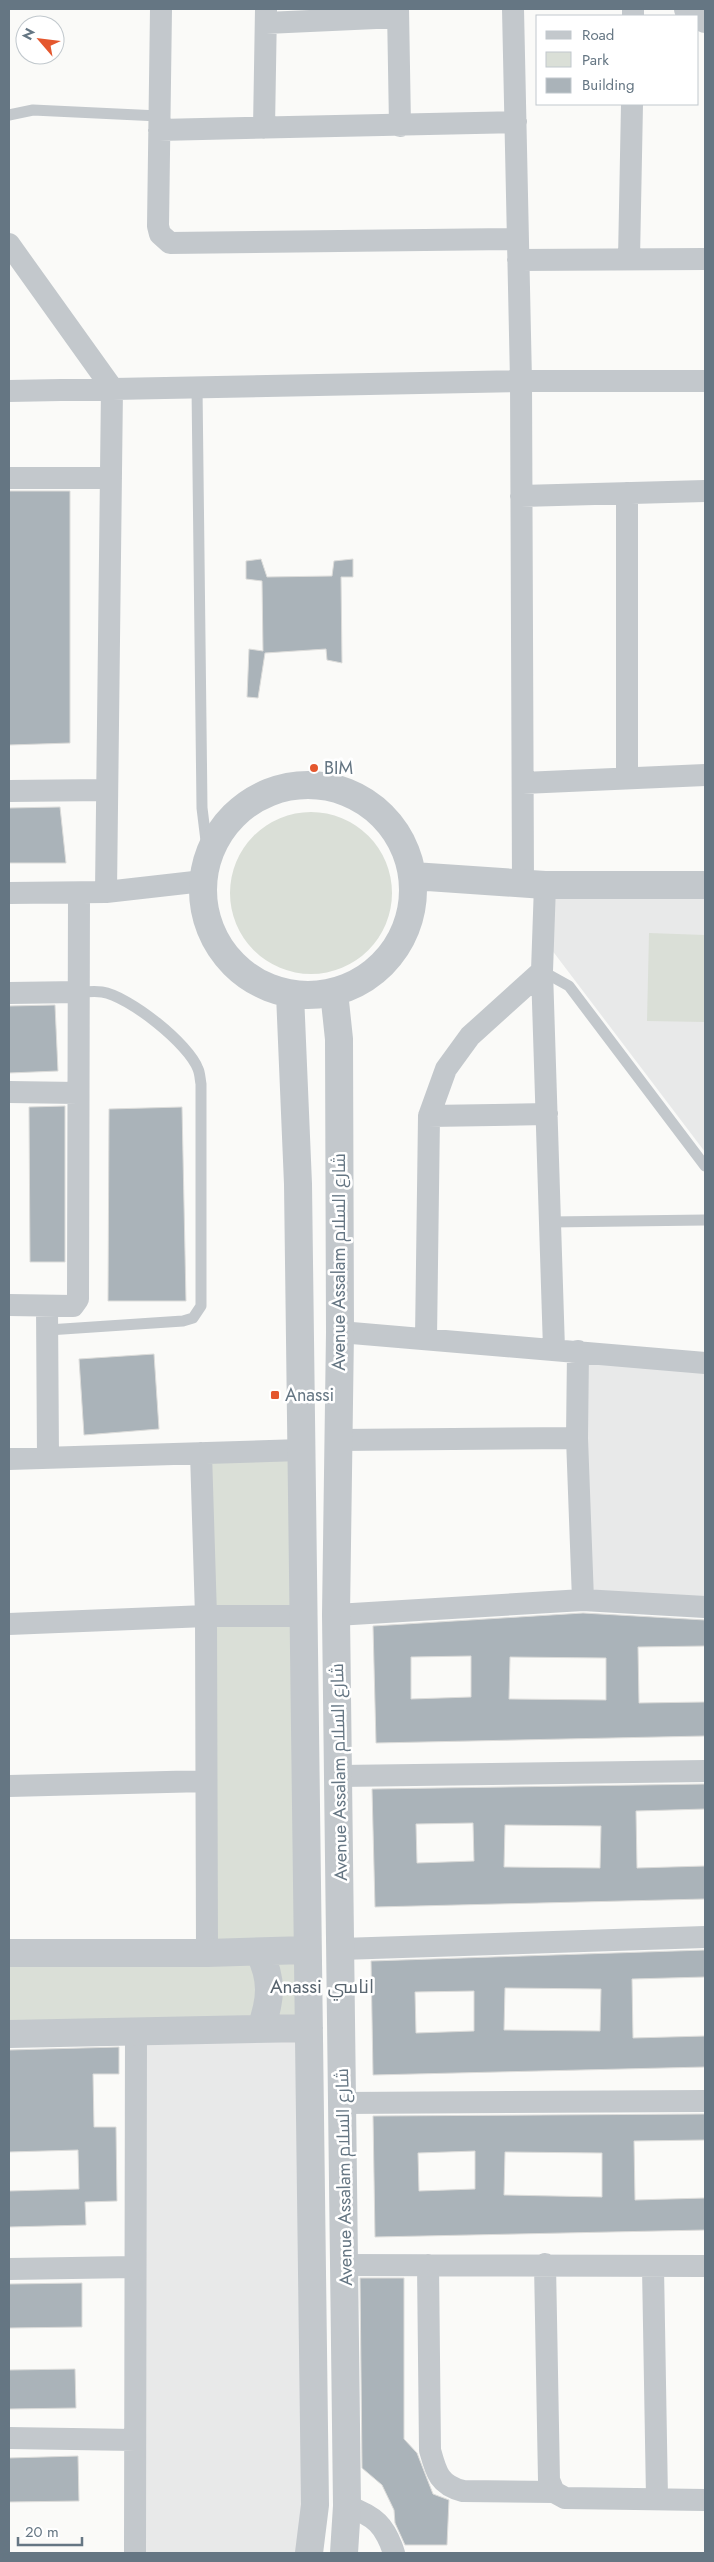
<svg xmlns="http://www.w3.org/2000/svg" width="714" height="2562" font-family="Jost,Cairo,sans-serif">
<rect width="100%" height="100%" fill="#fafaf8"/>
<!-- built -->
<path fill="#e8e9e9" d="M705,878V1152L539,933L538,900Z
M571,1351L705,1366V1607L575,1609Z
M309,2028V2553H135L136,2031Z"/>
<!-- green -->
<path fill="#dadfd7" d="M230 893a81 81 0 1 1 162 0a81 81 0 1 1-162 0Z
M649,933L705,935V1022L647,1021Z
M301,1450L309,2028L9,2033V1957L207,1953L201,1453Z"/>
<!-- building -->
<path fill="#aab3b9" stroke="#dcdcda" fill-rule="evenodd" d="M9,491H70V743L9,745Z
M261,559L267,577L332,576L334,561L353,559V577H341L342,663L327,660L326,649L265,653L258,698L247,697L249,649L263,651L262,581L246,579V561Z
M60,807L66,863H9V808Z
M55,1005L58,1071L9,1073V1006Z
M65,1106V1262H30L29,1107Z
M182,1107L186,1301H108L109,1109Z
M154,1354L159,1429L84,1435L79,1359Z
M583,1613L705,1620V1646L638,1647L639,1703L705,1702V1736L376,1743L373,1626ZM471,1656V1697L411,1699V1657ZM510,1657L606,1658V1700L509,1699Z
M705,1784V1809L636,1811L637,1868L705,1866V1899L375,1907L372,1789ZM473,1823L474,1861L417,1863L416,1824ZM505,1825L601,1826L600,1868L504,1867Z
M705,1950V1977L632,1979L633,2038L705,2036V2067L373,2075L371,1961ZM505,1988L601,1989L600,2031L504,2030ZM474,1991V2031L416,2033L415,1992Z
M119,2047V2074H93L94,2127H116L117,2201L85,2202L86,2225L9,2227V2191L79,2189L78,2150L9,2152V2050Z
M705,2114V2140L634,2141L635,2200L705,2198V2230L375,2237L373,2116ZM475,2151V2189L419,2191L418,2153ZM505,2152L602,2153V2197L504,2195Z
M360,2278H404V2439L417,2453L433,2494L449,2500L447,2545H405L395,2523L394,2510L382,2485L362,2468Z
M82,2283V2327L9,2328V2284Z
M75,2369L76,2408L9,2409V2370Z
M78,2456L79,2501L9,2502V2458Z"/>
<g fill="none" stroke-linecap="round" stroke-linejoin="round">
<!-- service -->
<path stroke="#c3c8cc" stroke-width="11" d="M9,115L33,110L159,116
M197,387L202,808L208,857
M542,971L569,986L705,1166
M550,1222L705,1220
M48,1330L183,1321L193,1318L201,1306V1084C200,1079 200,1073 198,1069C189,1044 129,996 102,992C95,991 87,992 79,992"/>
<!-- minor -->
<path stroke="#c3c8cc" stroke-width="22" d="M161,9L158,226L160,234L170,243L517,239
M398,9L400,126
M513,9L521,381L523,884
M633,16V9
M266,23L398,17
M264,128L266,9
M159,130L516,122
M9,244L112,388L106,892
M629,259L632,104
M518,260L705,259
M9,391L521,381H705
M9,478H111
M521,496L705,491
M627,778V493
M523,783L705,775
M9,791L107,790
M545,885L542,971L554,1349
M9,893L106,892L203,881
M9,993L79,992
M9,1092L78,1093
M429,1116L547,1114
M9,1305L73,1306L78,1299L79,893
M47,1307L48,1458
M340,1332L705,1363
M426,1339L429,1116L446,1069L470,1036L542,971
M578,1351L577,1438L583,1600L705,1607
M338,1440L577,1438
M201,1453L206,1616L207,1953
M9,1459L301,1450
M336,1615L583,1600
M9,1624L206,1616H304
M339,1776L705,1771
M9,1786L206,1781
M341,1949L705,1937
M343,2103L705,2101
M545,2264L549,2480L554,2492L565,2498L705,2500
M345,2265L705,2266
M428,2265L430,2450C436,2472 439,2485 463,2491L554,2492
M653,2267L657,2498
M9,2269L134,2267
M9,2438L135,2440
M347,2506C375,2516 385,2525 394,2553
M135,2553L136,2031"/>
<!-- tertiary -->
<path stroke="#c3c8cc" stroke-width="28" d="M688,9L705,19
M203 890a105 105 0 1 1 210 0a105 105 0 1 1-210 0Z
M413,876L545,885H705
M334,992L339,1039L340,1332L336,1615L347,2506L344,2553
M290,994L298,1184L315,2505L309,2553
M259,1952C273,1980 271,1999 261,2028
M9,1953H207L307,1950
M9,2034L309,2028"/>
</g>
<!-- markers -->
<g fill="#e4572e" stroke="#fff" stroke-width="2">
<circle cx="314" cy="768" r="5"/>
<rect x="270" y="1390" width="10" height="10" rx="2.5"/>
</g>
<g text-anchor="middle" stroke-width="5" stroke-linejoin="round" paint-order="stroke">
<!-- poi labels -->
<g font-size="18" fill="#657683" stroke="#fff" text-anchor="start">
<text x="324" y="774">BIM</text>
<text x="285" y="1401">Anassi</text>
</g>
<!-- street labels -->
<g font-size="18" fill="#657683" stroke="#fff">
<text transform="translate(339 1262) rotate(-90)" y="6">Avenue Assalam شارع السلام</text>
<text transform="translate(339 1772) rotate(-91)" y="6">Avenue Assalam شارع السلام</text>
<text transform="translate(344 2177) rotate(-91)" y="6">Avenue Assalam شارع السلام</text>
</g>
<!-- neighbourhood labels -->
<g font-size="19" fill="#57646e" stroke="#fff">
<text x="322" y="1993">Anassi اناسي</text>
</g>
</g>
<!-- border -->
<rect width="714" height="2562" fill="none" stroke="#657683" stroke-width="20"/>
<!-- legend -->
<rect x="536" y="15" width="162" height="90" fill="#ffffff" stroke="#c1c8cd"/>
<rect x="546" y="31" width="25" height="8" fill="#c3c8cc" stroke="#c1c8cd"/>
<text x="582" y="40" font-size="15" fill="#657683">Road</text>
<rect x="546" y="52" width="25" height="15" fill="#dadfd7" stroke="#c1c8cd"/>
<text x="582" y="65" font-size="15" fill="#657683">Park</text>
<rect x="546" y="78" width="25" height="15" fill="#aab3b9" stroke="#c1c8cd"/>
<text x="582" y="90" font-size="15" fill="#657683">Building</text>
<!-- north arrow -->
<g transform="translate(40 40) rotate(298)"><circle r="24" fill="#ffffff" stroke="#c1c8cd"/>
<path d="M0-4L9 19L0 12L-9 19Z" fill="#e4572e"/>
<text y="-8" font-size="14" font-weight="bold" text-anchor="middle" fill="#657683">N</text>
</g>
<!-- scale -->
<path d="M18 2537v8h64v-8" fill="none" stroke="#657683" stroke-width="2.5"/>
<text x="25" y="2537" font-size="15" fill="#657683" stroke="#ffffff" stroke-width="4" paint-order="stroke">20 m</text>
</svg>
